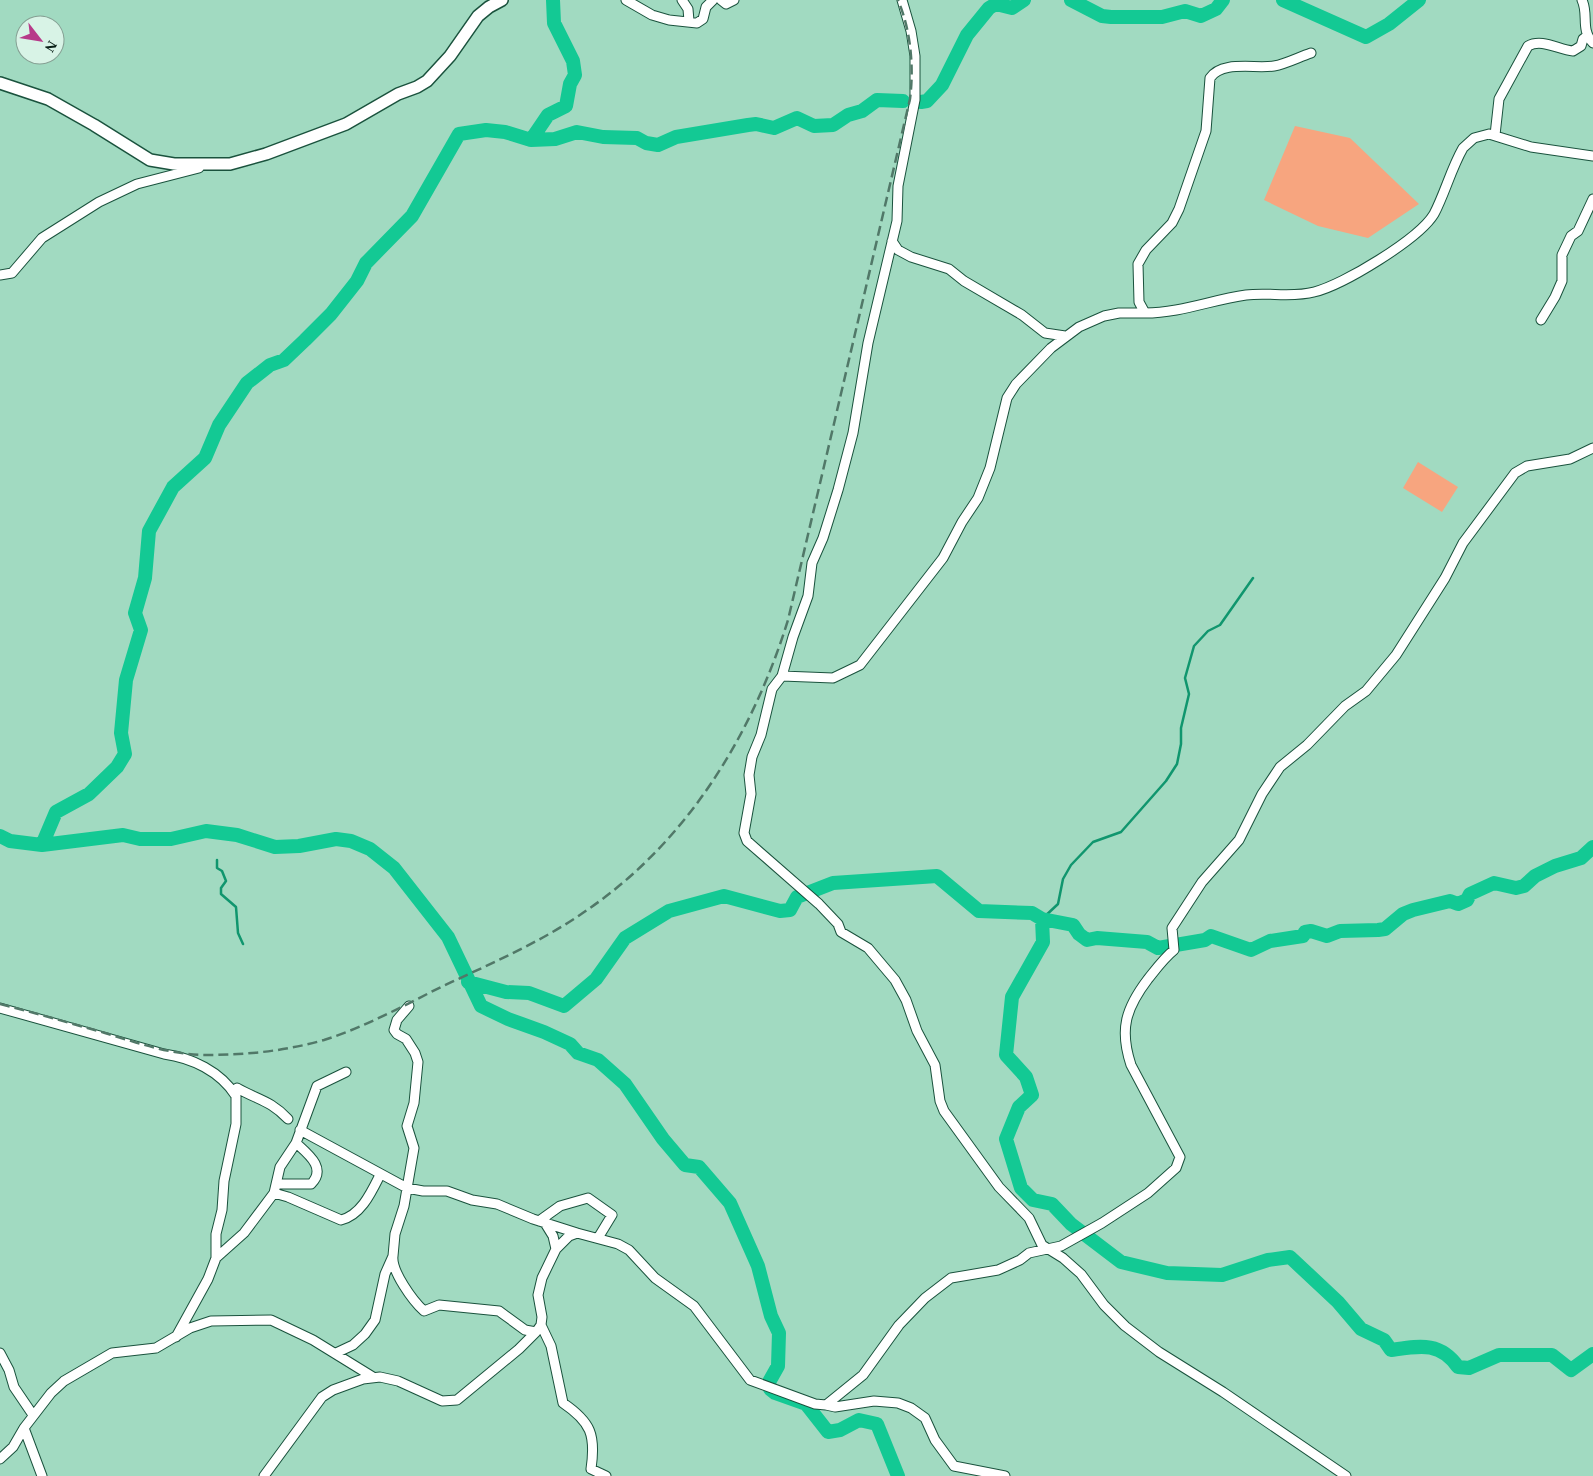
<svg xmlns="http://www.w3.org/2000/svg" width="1593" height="1476" font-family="'Times New Roman',serif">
<rect width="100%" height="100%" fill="#a1dac1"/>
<!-- green -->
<path fill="#f7a57f" d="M1295,126L1350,138L1419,204L1368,238L1318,226L1264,200Z
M1418,462L1458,487L1442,512L1403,488Z"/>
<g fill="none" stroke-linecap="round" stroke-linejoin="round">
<!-- stream -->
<path stroke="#10966e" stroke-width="2.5" d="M217,860V868L222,871L226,881L221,888V894L236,907L238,933L243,944
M1042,919L1058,904L1063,879L1071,865L1093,842L1121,832L1166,781L1177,764L1181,744V728L1189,694L1185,678L1194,646L1208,631L1220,625L1253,578"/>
<!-- river -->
<path stroke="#13c994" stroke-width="14" d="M1071,0L1102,16L1111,17H1162L1185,11L1201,16L1216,9L1223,0
M1283,0L1366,37L1389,24L1419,0
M921,102L927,101L942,85L967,35L989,8L996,4L1012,8L1024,0
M531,140L548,115L566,106L570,84L575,75L573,61L554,23L553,0
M0,836L10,841L42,845L123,835L140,839H171L206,831L237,835L275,847L299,846L336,839L351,841L370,849L394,868L448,937L481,1006L508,1019L544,1032L570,1044L578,1053L598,1060L625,1084L663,1139L685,1165L699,1167L730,1203L758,1266L771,1316L779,1333L778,1366L769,1382L770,1389L775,1393L806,1404L828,1432L840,1430L859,1420L877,1424L898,1476
M42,845L56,812L89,794L117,767L125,754L121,733L126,680L141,630L135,613L145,578L149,531L173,487L205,458L219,425L247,383L270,365L284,360L305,340L331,314L357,281L366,263L412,216L459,134L486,130L505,132L531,140L555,139L577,132L603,137L637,138L646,143L658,145L676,137L748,125L756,124L774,128L797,118L814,126L833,125L848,115L862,111L877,100L903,101
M1042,919L1043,942L1012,997L1006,1055L1026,1077L1032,1095L1019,1107L1006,1139L1021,1188L1033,1200L1052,1204L1071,1224L1121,1262L1167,1273L1222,1275L1268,1260L1290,1257L1338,1302L1361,1329L1384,1340L1391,1350C1419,1346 1440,1341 1458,1367L1469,1368L1499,1355H1552L1571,1370L1593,1354
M468,982L506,992L529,993L564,1006L596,979L625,938L669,911L724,896L780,911L790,910L797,897L833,883L937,876L979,911L1032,913L1042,919L1073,925L1079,934L1087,940L1097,938L1147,942L1158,948L1205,940L1211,936L1251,950L1270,941L1303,936L1305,932L1311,931L1327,936L1340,931L1378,930L1385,929L1403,914L1413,910L1450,901L1458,904L1467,900L1470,894L1494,883L1516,888L1524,886L1535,876L1555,866L1581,858L1593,847"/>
<!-- street casing -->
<g stroke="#1a523d" stroke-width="11">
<path id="street" d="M626,0L652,15L669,20L697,23L703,19L706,7L713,0
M682,0L688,9L689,21
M721,0L726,4L734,0
M902,0L911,31L915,56V100L898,186L897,221L868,343L853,433L838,490L823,538L812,563L808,596L793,637L782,676L772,689L761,735L752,757L749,775L751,794L744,833L747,841L819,904L838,924L841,932L868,948L895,980L906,1000L917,1031L935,1065L940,1101L944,1111L999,1187L1029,1218L1042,1245L1063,1258L1081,1274L1104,1305L1125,1326L1159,1352L1223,1392L1346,1476
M1582,0C1589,15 1580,29 1593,43
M1311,53C1299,57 1286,64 1274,66C1255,69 1222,60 1210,78L1206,131L1179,209L1172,223L1146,250L1138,264L1139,302L1145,313C1180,313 1211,300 1246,295C1268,292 1292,298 1314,292C1343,285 1419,239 1434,214C1445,193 1451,169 1463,148L1474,138L1489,134L1531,147L1593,156
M1495,135L1499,99L1528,46C1542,38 1559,50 1573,51L1581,46L1583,39L1587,36
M892,241L898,250L911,257L949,269L964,281L1022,315L1045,333L1065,336
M0,275L12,273L42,238L99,202L137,184L199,168
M1541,320L1555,297L1562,281V255L1571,236L1578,231L1593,199
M782,676L833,678L860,665L943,558L962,522L978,498L990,468L1007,398L1016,384L1051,348L1079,327L1104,316L1119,313H1145
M0,1008L164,1054C192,1058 220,1071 236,1096V1124L224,1181L222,1210L216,1234V1258L208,1279L176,1337
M237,1088C258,1100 270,1100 288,1119
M300,1130L407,1188L423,1191H447L472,1200L497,1204L533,1219L577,1233
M277,1184H311C327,1168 308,1154 296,1143
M274,1193L288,1197L341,1220C361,1215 371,1193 380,1175
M539,1221L560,1206L588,1198L612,1215L598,1238
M545,1223L553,1236L556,1249
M393,1256C391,1271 413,1301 424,1311L439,1305L499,1311L525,1330L536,1332
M216,1258L244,1233L274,1193L280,1167L296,1143L317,1086L346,1072
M541,1325L551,1346L563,1403C591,1422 596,1435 591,1469L606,1476
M0,1353L9,1370L14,1387L33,1415
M336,1353L353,1345L365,1334L375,1320L385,1274L393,1256L395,1234L404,1206L410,1171L414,1148L407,1126L414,1103L418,1062L415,1053L406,1039L397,1034L394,1030L397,1020L409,1006
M826,1405L835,1407L874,1401L898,1403L911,1408L925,1418L935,1440L954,1466L1005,1476
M24,1428L42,1476
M0,1459L13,1447L24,1428L51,1393L64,1381L112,1353L156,1348L190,1328L211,1321L271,1320L313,1340L373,1377
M264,1476L322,1397L333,1390L363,1379L380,1377L398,1381L442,1401L457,1400L519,1349L536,1332L541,1325L542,1317L538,1295L542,1278L556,1249L569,1236L577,1233L618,1244L629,1250L655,1278L694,1306L750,1380L815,1404L826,1405L863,1375L899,1325L925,1298L951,1278L998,1270L1020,1260L1029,1253L1061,1246L1102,1223L1148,1193L1176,1168L1180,1157L1131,1065C1119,1029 1126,1008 1148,979C1156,969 1164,958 1174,950L1172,928L1202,882L1239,840L1262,794L1280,767L1307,745L1345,706L1366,691L1396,655L1445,578L1463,543L1515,473L1527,466L1570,459L1593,448"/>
</g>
<!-- secondary casing -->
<g stroke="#1a523d" stroke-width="14">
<path id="secondary" d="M0,83L48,99L94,125L150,160L174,164H230L266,154L346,124L398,94L417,87L427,81L450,56L478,16L489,7L502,0"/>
</g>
<!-- street -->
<use href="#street" stroke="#fff" stroke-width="9"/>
<!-- secondary -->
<use href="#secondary" stroke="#fff" stroke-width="11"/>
<!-- rail -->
<path stroke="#517868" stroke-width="2.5" stroke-dasharray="10 5" stroke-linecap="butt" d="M0,1004C35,1013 70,1023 105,1033C138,1043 172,1055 206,1055C246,1055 285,1051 324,1040C365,1027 403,1006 441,987C492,963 544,941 590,908C689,839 753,733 788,620L910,99C914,67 911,31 898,0"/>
</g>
<!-- north arrow -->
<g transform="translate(40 40) rotate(121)"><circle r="24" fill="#d8f3e6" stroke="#859f93"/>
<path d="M0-4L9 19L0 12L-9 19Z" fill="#b73a89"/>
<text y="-8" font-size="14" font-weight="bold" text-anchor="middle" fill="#092017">N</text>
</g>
</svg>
